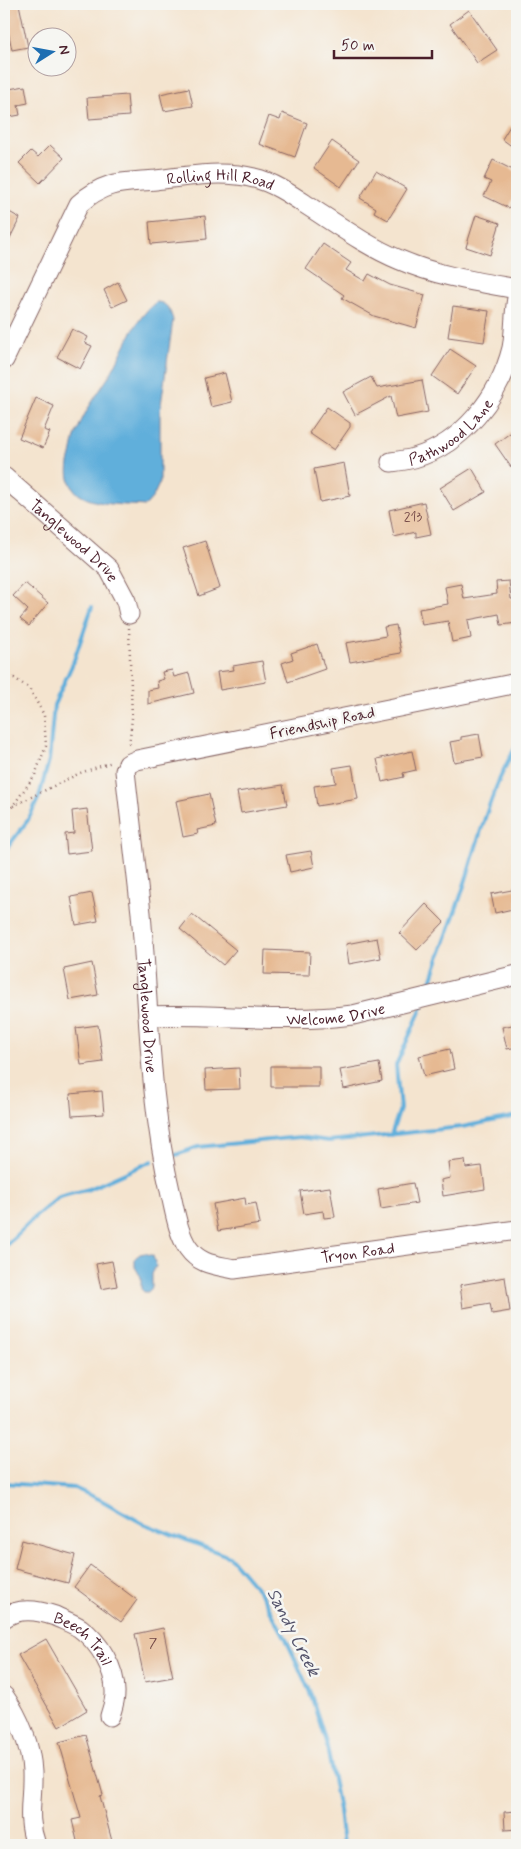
<svg xmlns="http://www.w3.org/2000/svg" width="521" height="1849" font-family="Mynerve,sans-serif">
<rect width="100%" height="100%" fill="#f6f6f2"/>
<filter id="ink" filterUnits="userSpaceOnUse"><feTurbulence type="fractalNoise" baseFrequency=".02" numOctaves="2"/><feDisplacementMap in="SourceGraphic" scale="10" xChannelSelector="R" yChannelSelector="G"/><feConvolveMatrix kernelMatrix="1 2 1 2 8 2 1 2 1" color-interpolation-filters="sRGB"/></filter>
<filter id="wash" filterUnits="userSpaceOnUse"><feTurbulence type="fractalNoise" baseFrequency=".0096" numOctaves="4" result="noise"/><feDisplacementMap in="SourceGraphic" scale="20" xChannelSelector="R" yChannelSelector="G"/><feGaussianBlur stdDeviation="1.12" result="paint"/><feColorMatrix in="noise" values="0 0 0 0 0 0 0 0 0 0 0 0 0 0 0 0 0 1.4 0 .05"/><feComposite in="paint" operator="in"/></filter>
<g filter="url(#wash)">
<rect width="100%" height="100%" fill="#f4e4cf"/>
<!-- water -->
<path fill="#61afdb" stroke="#566783" d="M156,302C167,302 170,310 173,320L160,412V482L153,497L145,506C126,504 85,507 73,488C66,478 68,465 71,455C73,446 74,437 78,429C86,408 100,391 111,373C125,348 133,321 156,302Z
M145,1253L153,1256L156,1266L152,1274V1288L148,1292H144L141,1289V1277L135,1267V1258L140,1254Z"/>
<g fill="none" stroke-linecap="round" stroke-linejoin="round">
<!-- stream -->
<path stroke="#61afdb" stroke-width="4" d="M4,852L28,820L39,797L49,760L54,705L73,663L92,607
M428,991C438,959 449,929 460,898C478,845 488,793 517,745
M391,1135L400,1109L396,1065L423,1005
M176,1155L198,1147L300,1137L329,1141L462,1127L517,1116
M4,1247L36,1216L59,1197L89,1189L152,1161
M4,1483L74,1488L99,1499L142,1523L230,1557L262,1595L286,1639L311,1695L326,1742L339,1810L343,1845"/>
</g>
<g id="blocks">
<!-- building -->
<path fill="#e6b992" d="M4,4H19L28,47L12,50L6,21H4Z
M469,10L497,50L477,63L450,24Z
M25,86L28,103L18,105L20,115L4,118V90Z
M189,88L193,106L164,111L160,94Z
M127,95L129,116L89,119L87,98Z
M282,113L307,123L295,157L259,144L269,116L280,120Z
M510,126L517,130V150L502,139Z
M332,141L359,160L341,187L314,168Z
M50,145L64,158L40,183L19,163L31,151L38,157Z
M493,160L517,172V191L509,208L484,196L491,182L484,179Z
M376,171L407,189L388,220L374,212L376,208L360,198Z
M4,209L20,218L4,250Z
M476,215L500,223L490,255L466,247Z
M205,216L207,239L151,244L149,222Z
M323,244L351,263L346,270L365,281L369,274L390,285L425,295L416,328L374,316L342,298L344,295L306,269Z
M118,282L127,300L112,307L104,290Z
M453,306L489,311L484,342L448,337Z
M72,329L88,337L85,343L92,346L80,369L57,357Z
M450,349L476,366L457,394L432,376Z
M225,373L232,402L211,407L204,378Z
M371,377L377,388L422,380L428,412L396,418L391,396L355,415L343,392Z
M36,398L54,406L44,430L50,432L43,448L19,438Z
M327,407L350,423V427L334,450L309,433Z
M517,428V463L511,467L495,444Z
M344,463L350,496L320,502L314,469Z
M472,468L486,492L454,511L440,488Z
M424,502L431,534L416,537V532L394,537L389,510Z
M205,541L220,588L199,596L183,548Z
M509,581L511,599H517V623L501,625L499,614L468,620L471,638L452,642L448,621L422,625L419,609L448,604L445,587L461,584L464,599L497,594L496,582Z
M25,583L48,603L29,626L20,619L28,610L13,596Z
M396,625L401,653L350,662L346,643L386,636L384,627Z
M317,644L325,669L288,682L282,663L293,659L291,653Z
M262,661L266,682L220,690L217,672L234,670L233,666Z
M172,670L174,677L189,673L194,693L148,704V690L158,688L157,681L164,679L162,672Z
M479,734L483,757L454,762L450,742L461,740V737Z
M412,751L416,770L403,773L404,777L382,782L377,759Z
M352,765L358,799L317,806L314,786L336,783L333,768Z
M283,785L287,805L241,813L237,792Z
M209,794L216,826L197,830L198,834L183,837L176,801Z
M87,809L92,851L67,854L65,834L74,833L72,811Z
M311,851L314,867L290,872L286,855Z
M517,889V908L495,913L491,894Z
M92,893L98,921L76,925L71,897Z
M426,904L444,922L417,950L399,933Z
M192,914L236,950L223,965L180,929Z
M377,938L381,958L349,964L346,944Z
M265,950L310,952L309,975L264,974Z
M92,963L98,995L70,1000L64,969Z
M517,1024V1047L507,1049L502,1027Z
M98,1025L103,1062L81,1065L76,1028Z
M450,1049L454,1069L424,1076L419,1056Z
M379,1063L382,1081L344,1089L340,1070Z
M271,1066H319V1087H271Z
M239,1068L240,1089L206,1090L205,1070Z
M102,1091L104,1114L72,1116L70,1094Z
M465,1160L466,1168L482,1166L485,1189L443,1196L441,1180L450,1178L448,1162Z
M413,1183L417,1203L381,1209L378,1189Z
M330,1187L335,1217L324,1218L323,1211L304,1214L300,1191Z
M245,1198L246,1205L256,1203L260,1224L218,1231L213,1204Z
M112,1261L117,1286L101,1289L96,1264Z
M505,1277L510,1311L492,1314L490,1303L463,1308L460,1285Z
M22,1540L75,1555L68,1583L15,1569Z
M90,1565L137,1600L121,1622L74,1587Z
M163,1628L173,1677L145,1682L135,1634Z
M46,1639L87,1710L59,1727L18,1655Z
M86,1735L103,1795L100,1796L113,1845H78L72,1820L81,1818L59,1742Z
M517,1811V1829L505,1830L504,1812Z"/>
</g>
</g>
<g filter="url(#ink)">
<use href="#blocks" fill-opacity="0" stroke="#866464" stroke-width="1"/>
<g fill="none" stroke-linecap="round" stroke-linejoin="round">
<!-- minor casing -->
<g stroke="#866464" stroke-width="21">
<g id="minor">
<path id="s1" d="M4,360L79,204C106,180 123,183 156,180C188,176 223,170 254,178C272,182 290,194 305,204C335,223 366,246 400,260C437,276 478,282 517,289"/>
<path id="s2" d="M391,462C399,461 407,460 414,458C463,444 500,396 512,348C515,332 514,314 517,298"/>
<path id="s3" d="M4,477L109,569L126,601L129,614"/>
<path id="s4" d="M517,683L137,760L128,764L125,771C130,818 136,866 141,913C149,1007 149,1103 171,1195C175,1212 178,1233 188,1248C200,1265 216,1265 234,1269L517,1230"/>
<path id="s5" d="M148,1016C216,1013 285,1024 353,1015L517,975"/>
<path id="s6" d="M4,1618C19,1607 38,1610 55,1616C63,1620 72,1623 80,1628C99,1642 116,1669 115,1694C115,1701 112,1709 110,1716"/>
<path d="M4,1696C19,1717 31,1746 32,1772C33,1800 26,1817 36,1845"/>
</g>
</g>
<!-- path -->
<path stroke="#866464" stroke-width="2.5" stroke-dasharray="1 4" stroke-linecap="butt" d="M129,628L132,718L129,747
M4,680L14,678L29,688L44,715L46,746L35,775L4,818
M13,806L80,773L112,762"/>
<!-- minor -->
<use href="#minor" stroke="#fff" stroke-width="19"/>
</g>
</g>
<g text-anchor="middle" stroke-width="5" stroke-linejoin="round" paint-order="stroke">
<!-- number labels -->
<g font-size="14" fill="#714645">
<text x="413" y="521">213</text>
<text x="153" y="1647">7</text>
</g>
<!-- street labels -->
<g font-size="16" fill="#4a1f2b" stroke="#f6f6f2">
<text dy="6" stroke="none"><textPath href="#s1" startOffset="321">Rolling Hill Road</textPath></text>
<text dy="6" stroke="none"><textPath href="#s2" startOffset="69">Pathwood Lane</textPath></text>
<text dy="6" stroke="none"><textPath href="#s3" startOffset="95">Tanglewood Drive</textPath></text>
<text transform="translate(322 722) rotate(-12)" y="6">Friendship Road</text>
<text dy="6" stroke="none"><textPath href="#s5" startOffset="188">Welcome Drive</textPath></text>
<text dy="6" stroke="none"><textPath href="#s4" startOffset="651">Tanglewood Drive</textPath></text>
<text dy="6" stroke="none"><textPath href="#s4" startOffset="1065">Tryon Road</textPath></text>
<text dy="6" stroke="none"><textPath href="#s6" startOffset="90">Beech Trail</textPath></text>
</g>
<!-- water labels -->
<g font-size="18" font-style="italic" fill="#525169" stroke="#f6f6f2">
<text transform="translate(294 1632) rotate(63)" y="6">Sandy Creek</text>
</g>
</g>
<!-- margin -->
<rect width="521" height="1849" fill="none" stroke="#f6f6f2" stroke-width="20"/>
<!-- north arrow -->
<g transform="translate(52 52) rotate(79)"><circle r="24" fill="#f6f6f2" stroke="#b1a0a2"/>
<path d="M0-4L9 19L0 12L-9 19Z" fill="#1f6fb2"/>
<text y="-8" font-size="14" font-weight="bold" text-anchor="middle" fill="#4a1f2b">N</text>
</g>
<!-- scale -->
<path d="M334 50v8h98v-8" fill="none" stroke="#4a1f2b" stroke-width="2.5"/>
<text x="341" y="50" font-size="15" fill="#4a1f2b" stroke="#f6f6f2" stroke-width="4" paint-order="stroke">50 m</text>
</svg>
